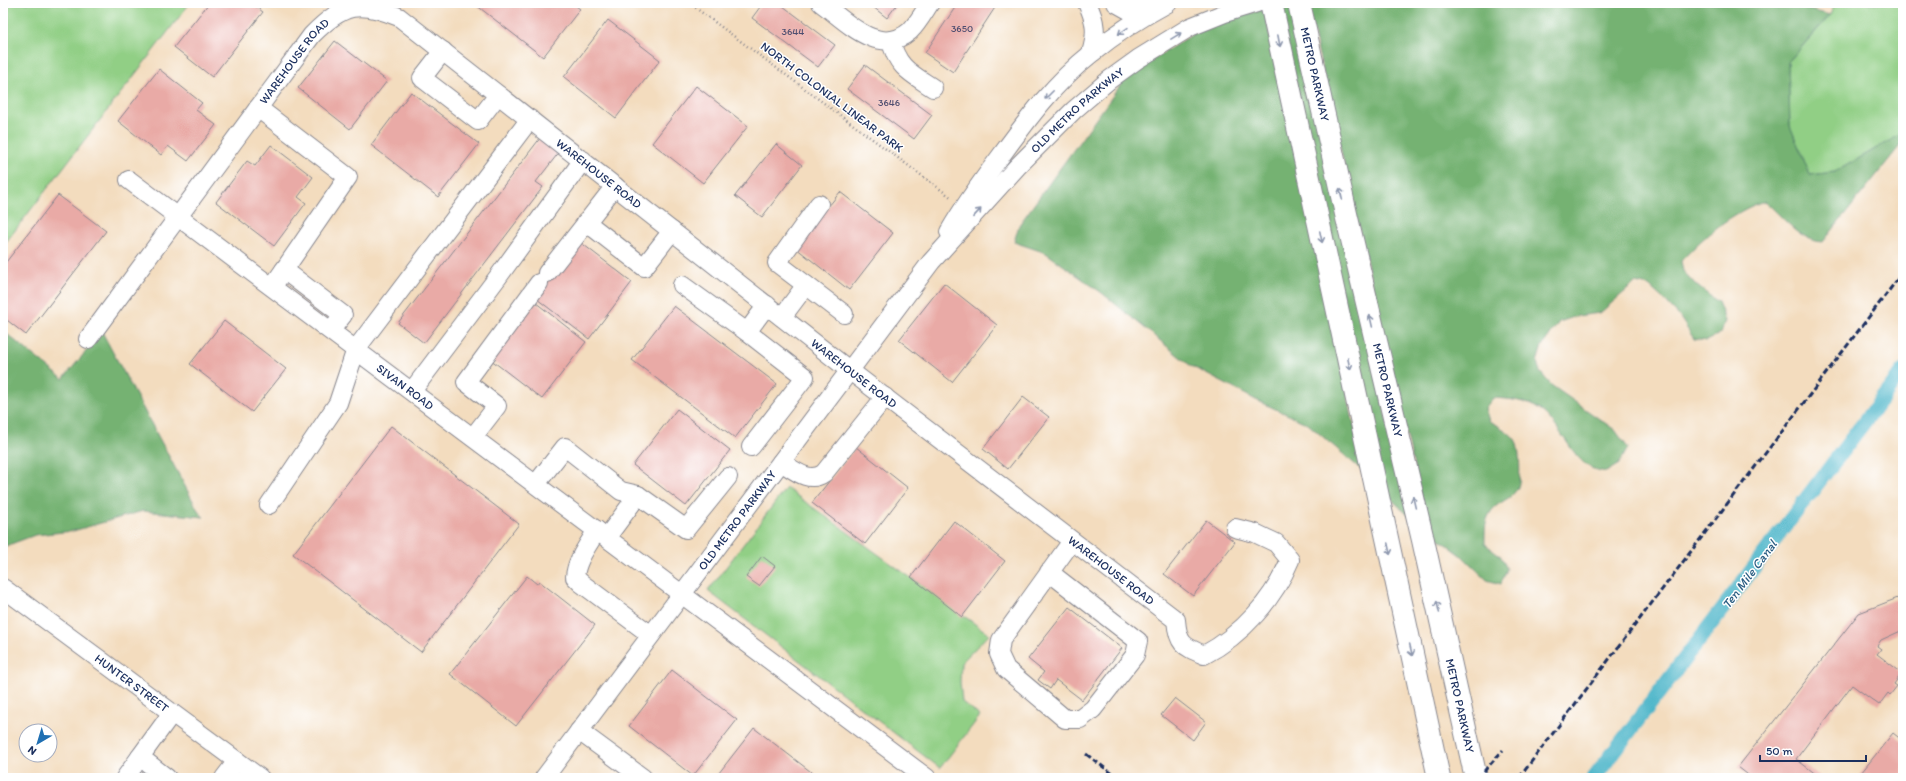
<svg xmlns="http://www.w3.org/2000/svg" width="1906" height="781" font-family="Itim,sans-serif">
<rect width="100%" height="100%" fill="#fff"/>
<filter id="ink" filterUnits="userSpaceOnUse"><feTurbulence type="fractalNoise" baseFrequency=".025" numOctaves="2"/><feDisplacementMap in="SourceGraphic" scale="8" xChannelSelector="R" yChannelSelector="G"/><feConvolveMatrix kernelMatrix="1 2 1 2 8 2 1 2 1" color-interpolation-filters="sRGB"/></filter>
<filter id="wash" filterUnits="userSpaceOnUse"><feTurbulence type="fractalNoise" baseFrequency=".012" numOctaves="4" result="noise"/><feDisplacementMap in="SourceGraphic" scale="16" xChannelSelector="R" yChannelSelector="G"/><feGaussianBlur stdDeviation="0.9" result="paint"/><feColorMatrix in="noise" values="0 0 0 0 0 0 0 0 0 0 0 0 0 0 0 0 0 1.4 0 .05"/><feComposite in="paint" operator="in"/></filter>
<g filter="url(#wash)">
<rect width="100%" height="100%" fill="#f3dcbe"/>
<!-- green -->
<path fill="#91cf85" stroke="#567f72" d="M3,3H190L3,246Z
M1836,3H1903V133L1835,172L1810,175L1790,126L1788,62L1828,18Z
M786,488L989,634L961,663L960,682L962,702L980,716L940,768L708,591Z"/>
<!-- forest -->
<path fill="#74b272" stroke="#487068" d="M1290,3L1409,516L1385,493L1279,5Z
M1307,3H1783L1830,15L1788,62L1790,126L1810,175L1835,172L1903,133V142L1823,242C1799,241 1782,215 1764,201C1732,212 1703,237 1681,261L1683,271L1697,286L1718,302L1725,320L1721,333L1706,341L1694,339L1679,316L1661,297L1649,286L1635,283L1600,313L1577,316L1559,322L1542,346L1537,362L1540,372L1551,385L1615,430L1628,448L1619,464L1606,472C1602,471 1595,470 1591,468C1572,458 1559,423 1540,410C1526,400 1509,399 1493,398L1485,408L1489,421C1498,426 1511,432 1516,441C1520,450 1521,479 1518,487C1513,498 1503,500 1495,507C1484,517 1485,531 1485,544L1500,555L1507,569L1501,584L1487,580L1461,555L1429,531Z
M1264,9L1364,472L1308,424L1256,400L1191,366L1102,293L1046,253L1014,242L1019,225L1127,76L1193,34L1227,20Z
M3,331L63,379L102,332L200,514L204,517L143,511L73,531L35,535L3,547Z"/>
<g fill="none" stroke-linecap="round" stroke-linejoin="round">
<!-- canal -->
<path stroke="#4ab4c8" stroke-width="15" d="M1594,778L1903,371"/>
</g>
<g id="blocks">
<!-- building -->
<path fill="#e9aaa6" d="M209,3H251L263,12L212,77L174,47Z
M478,3H572L580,9L543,57L476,5Z
M763,3H779L835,45L818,67L752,18Z
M868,3H898L887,18Z
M958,3H998L953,72L925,53Z
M608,20L660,60L616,118L564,77Z
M335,41L387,81L350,129L298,88Z
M865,65L932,115L914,139L847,89Z
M159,69L202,103L196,110L216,125L188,161L168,146L161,155L118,121Z
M696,86L748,126L703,183L652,143Z
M411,92L479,144L438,197L371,145Z
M541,137L560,151L536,182L543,187L424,343L398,323Z
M776,144L802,165L762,217L735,196Z
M271,145L313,177L298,197L306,203L274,246L216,202L247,161L255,166Z
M840,192L893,233L849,290L796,248Z
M58,195L106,231L26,335L3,317V266Z
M580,242L632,282L589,339L537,299L536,281Z
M944,283L997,325L952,382L899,340Z
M535,302L586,342L542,399L490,359Z
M674,306L777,384L735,438L632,360Z
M224,321L286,369L252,412L190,364Z
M1023,397L1049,417L1008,469L983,449Z
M677,409L730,450L686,506L633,465Z
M391,426L519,524L421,652L293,554Z
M856,447L908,488L865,544L812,503Z
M1206,520L1235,542L1193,596L1164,574Z
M954,521L1005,561L962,617L911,577Z
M762,556L775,566L759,586L746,577Z
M527,576L537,584L539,581L595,625L516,726L450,674Z
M1903,596V630L1881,640L1877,646L1881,649L1877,654L1902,673L1894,684L1897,686L1890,695L1888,693L1879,705L1852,685L1796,759L1821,778H1752L1738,767L1859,613Z
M1069,607L1122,648L1082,700L1056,680L1050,689L1038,680L1044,672L1028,659Z
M672,670L737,720L693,776L629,726Z
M1175,698L1206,722L1193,740L1161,715Z
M754,728L819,778H715Z
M1893,733L1903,741V778H1857Z"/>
</g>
</g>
<g filter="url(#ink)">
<use href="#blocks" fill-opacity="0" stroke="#87868e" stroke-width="1"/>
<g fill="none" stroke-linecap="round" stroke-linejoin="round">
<!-- minor casing -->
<g stroke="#87868e" stroke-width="20">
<g id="minor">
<path d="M821,3C846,21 879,58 910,31C918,23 924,12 930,3"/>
<path d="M1087,3C1096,21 1097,34 1091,53"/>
<path d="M1116,3L1132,12L1146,15"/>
<path d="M891,40C896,67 912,74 933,88"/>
<path d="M443,51L422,78L478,121L498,95"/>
<path d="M258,108L348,177L284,270"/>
<path id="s1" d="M129,180L927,778"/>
<path d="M586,222L644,267L672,231"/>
<path d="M949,232C964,206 982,181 1000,157C1027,120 1055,82 1092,53C1115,34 1142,17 1168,3"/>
<path d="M547,273L615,186"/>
<path d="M277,280L284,270L343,315L331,330"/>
<path d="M682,285L747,332"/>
<path d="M806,285L777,263L819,204"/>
<path d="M782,317L806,285L844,314"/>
<path id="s2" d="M88,339L312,35C343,4 359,0 399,17L849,370L1176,620C1178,644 1183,646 1204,655C1242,635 1274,599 1290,560L1276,543L1255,533L1235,528"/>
<path d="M412,391L498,277L583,160"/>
<path d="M473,437L497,406L466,382L539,283"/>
<path d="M751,447L805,377L747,332L767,305"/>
<path d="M781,462C794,470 809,484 824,473L885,397"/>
<path d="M536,484L565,447L621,491L638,495"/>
<path d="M269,505L338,403L356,349L530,119"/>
<path d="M597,530C589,544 576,560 575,577L581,583L651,635"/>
<path d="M607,537L638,495L686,529L728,477"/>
<path d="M1049,572L1138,641L1135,655L1093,709L1080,719H1065L1006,669L999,654L1001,640L1072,541"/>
<path id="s3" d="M3,588L260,778"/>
<path d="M579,731L643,778"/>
<path d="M125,778L140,757"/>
<path d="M167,778L140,757L172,713"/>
<path d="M224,778L237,761"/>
<path id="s4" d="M544,778L931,262L1017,167L1074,110L1109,80L1138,59L1190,27L1225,13L1257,3"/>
</g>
</g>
<!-- major casing -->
<g stroke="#87868e" stroke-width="24">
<g id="major">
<path d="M1271,3L1439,778"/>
<path id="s5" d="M1299,3L1346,214L1423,540L1476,778"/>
</g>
</g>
<!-- path -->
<path stroke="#87868e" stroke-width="2.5" stroke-dasharray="1 3" stroke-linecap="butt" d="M689,3L952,198"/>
<!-- minor -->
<use href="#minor" stroke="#fff" stroke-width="18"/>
<!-- major -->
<use href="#major" stroke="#fff" stroke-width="22"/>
<!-- rail -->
<path stroke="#1b2f5e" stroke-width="3" stroke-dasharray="6 3" stroke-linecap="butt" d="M1086,754L1118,778
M1478,778L1503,750
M1519,778L1903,272"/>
</g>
<!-- one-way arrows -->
<defs><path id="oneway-shaft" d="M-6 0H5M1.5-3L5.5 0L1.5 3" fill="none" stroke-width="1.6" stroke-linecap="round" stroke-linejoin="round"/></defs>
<g stroke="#8d97ae">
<use href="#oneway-shaft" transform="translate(1123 31) rotate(145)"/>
<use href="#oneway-shaft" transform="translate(1176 36) rotate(-31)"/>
<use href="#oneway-shaft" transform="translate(1279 41) rotate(79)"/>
<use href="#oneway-shaft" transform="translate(1049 95) rotate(135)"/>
<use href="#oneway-shaft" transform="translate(1341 194) rotate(-103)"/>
<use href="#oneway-shaft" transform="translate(977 213) rotate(-47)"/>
<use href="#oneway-shaft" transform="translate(1321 237) rotate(78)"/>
<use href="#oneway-shaft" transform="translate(1371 321) rotate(-103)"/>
<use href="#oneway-shaft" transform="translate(1349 364) rotate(78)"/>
<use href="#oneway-shaft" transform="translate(1414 502) rotate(-103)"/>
<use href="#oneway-shaft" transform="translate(1389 549) rotate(78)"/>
<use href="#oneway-shaft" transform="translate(1438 607) rotate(-103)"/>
<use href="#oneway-shaft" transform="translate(1411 650) rotate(77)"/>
</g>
</g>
<g text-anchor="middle" stroke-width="3" stroke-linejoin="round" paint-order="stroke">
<!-- number labels -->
<g font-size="10" fill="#4e4e70">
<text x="962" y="32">3650</text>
<text x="793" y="35">3644</text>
<text x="889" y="106">3646</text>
</g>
<!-- street labels -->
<g font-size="12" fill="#1b2f5e" stroke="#fff">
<text dy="4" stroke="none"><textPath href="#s2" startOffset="346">WAREHOUSE ROAD</textPath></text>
<text dy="4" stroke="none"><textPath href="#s5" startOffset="73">METRO PARKWAY</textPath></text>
<text transform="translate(832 97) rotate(37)" y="4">NORTH COLONIAL LINEAR PARK</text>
<text dy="4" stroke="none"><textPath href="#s4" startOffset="856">OLD METRO PARKWAY</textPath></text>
<text dy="4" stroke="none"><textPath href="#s2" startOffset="729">WAREHOUSE ROAD</textPath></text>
<text dy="4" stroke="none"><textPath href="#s2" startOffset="1053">WAREHOUSE ROAD</textPath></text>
<text dy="4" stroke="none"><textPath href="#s1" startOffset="345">SIVAN ROAD</textPath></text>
<text dy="4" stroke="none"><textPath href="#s5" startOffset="397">METRO PARKWAY</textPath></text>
<text dy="4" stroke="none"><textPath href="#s4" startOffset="322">OLD METRO PARKWAY</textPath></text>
<text dy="4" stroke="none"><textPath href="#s2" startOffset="1377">WAREHOUSE ROAD</textPath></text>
<text dy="4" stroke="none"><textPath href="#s3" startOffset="160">HUNTER STREET</textPath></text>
<text dy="4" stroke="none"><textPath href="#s5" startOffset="721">METRO PARKWAY</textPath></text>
</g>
<!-- water labels -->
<g font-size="13" font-style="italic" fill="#2b5e83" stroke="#fff">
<text transform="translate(1749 574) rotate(-53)" y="5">Ten Mile Canal</text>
</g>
</g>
<!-- margin -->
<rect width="1906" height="781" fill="none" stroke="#fff" stroke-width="16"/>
<!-- north arrow -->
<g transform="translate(38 743) rotate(218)"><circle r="19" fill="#ffffff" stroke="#a4acbf"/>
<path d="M0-3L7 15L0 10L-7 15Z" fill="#1f6fb2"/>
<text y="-6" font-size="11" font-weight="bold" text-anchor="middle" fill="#1b2f5e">N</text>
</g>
<!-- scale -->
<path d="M1760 755v6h106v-6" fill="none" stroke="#1b2f5e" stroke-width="2"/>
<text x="1766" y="755" font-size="12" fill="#1b2f5e" stroke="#ffffff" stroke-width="3" paint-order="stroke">50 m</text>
</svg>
